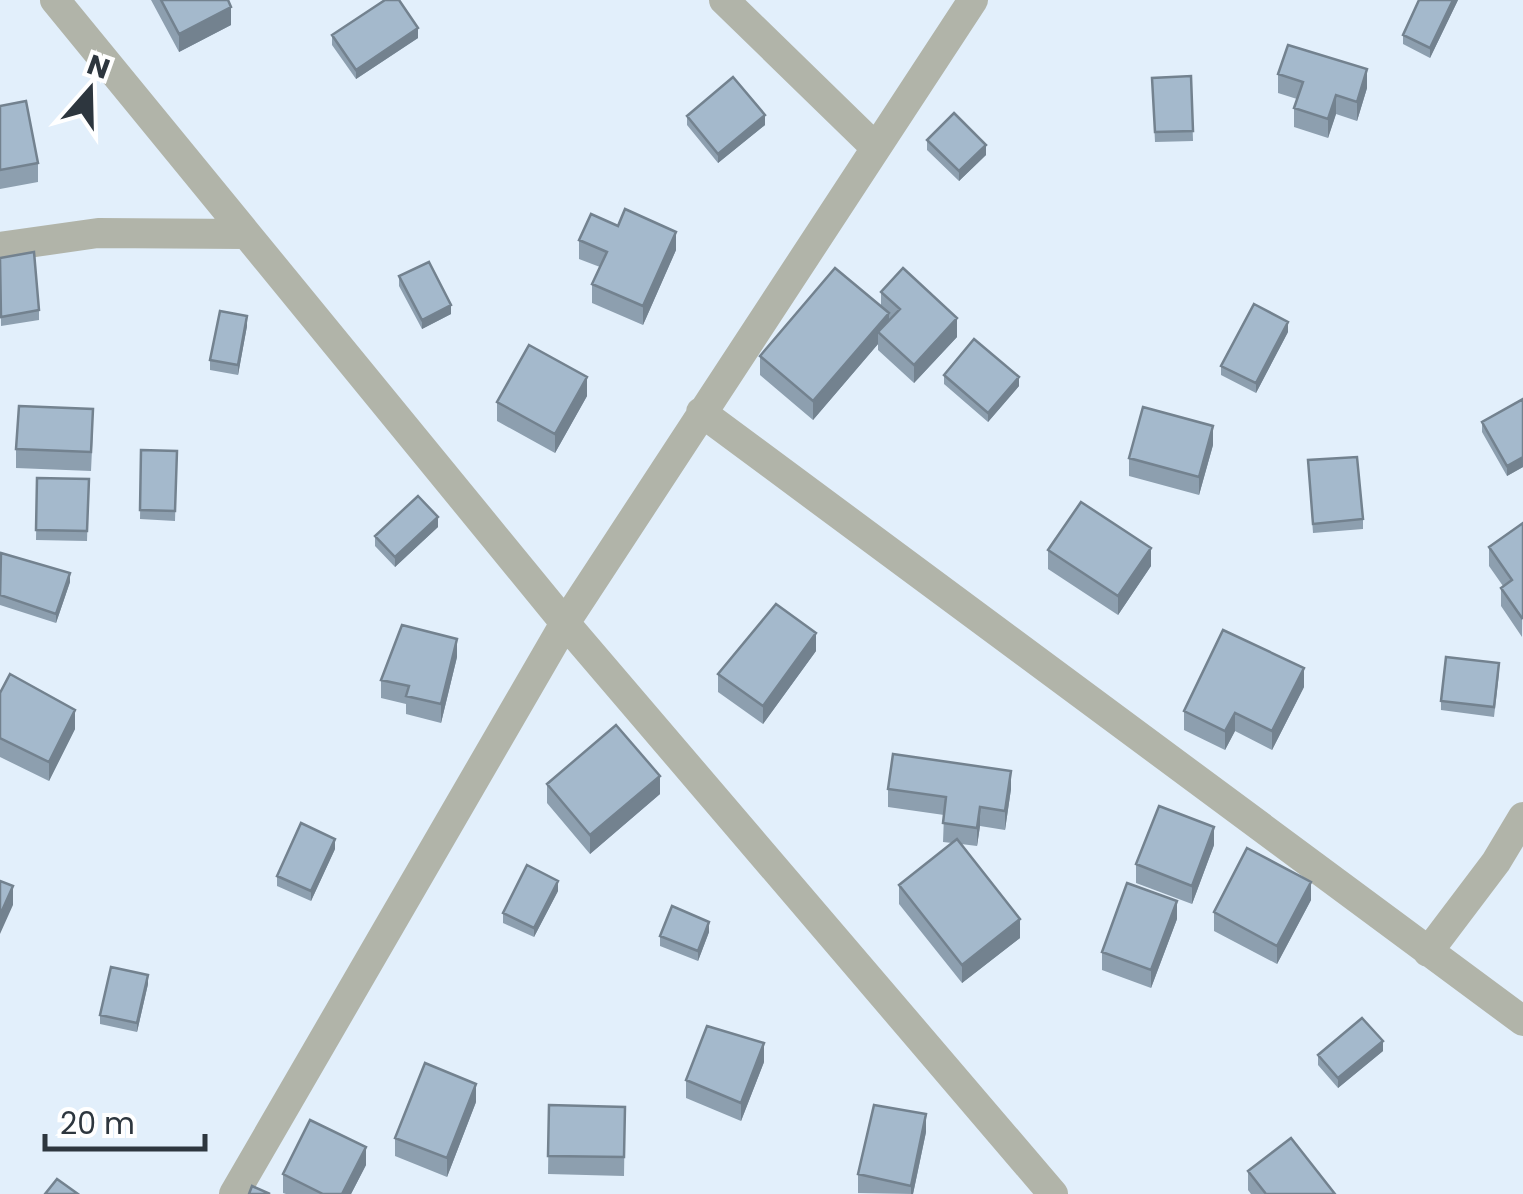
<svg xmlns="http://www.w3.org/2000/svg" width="1523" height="1194" font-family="Poppins,sans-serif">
<rect width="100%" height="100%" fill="#e2effb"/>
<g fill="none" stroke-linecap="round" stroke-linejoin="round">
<!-- minor -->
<path stroke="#b1b4a9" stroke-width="30" d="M55,0L565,623L1053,1194
M724,0L874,146
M0,247L98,233L245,234
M701,412L1523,1021
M1428,952L1496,862L1523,817
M234,1194L565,623L973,0"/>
</g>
<!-- wall -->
<path fill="#8d9faf" d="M151,0H228L231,25L179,52Z
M1419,0H1458L1430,58L1403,44V35Z
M332,35L418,38L356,79L332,45Z
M1278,74L1367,88L1357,121L1336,114L1328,138L1294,127V108L1297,99L1278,93Z
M1191,76L1193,141L1155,142L1152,78Z
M0,106L38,163V182L0,189Z
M687,116L765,125L718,163L687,125Z
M927,140L986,155L959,181L927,150Z
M579,240L676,250L643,325L592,303V284L600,267L579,259Z
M0,258L39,310V320L1,326Z
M399,276L451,314L422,329L399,286Z
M881,292L957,337L914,383L878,350V344L813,420L760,375V356L881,306Z
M247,326L238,375L210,370V360Z
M1288,332L1256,393L1221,375V366Z
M944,375L1019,386L988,422L944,384Z
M587,396L555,453L497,421V402Z
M1523,399V467L1507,476L1482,432V422Z
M93,428L91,471L16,468V449Z
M1213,445L1199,495L1129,476V458Z
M141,450L177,451L175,521L140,519Z
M1308,460L1363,519V529L1313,533Z
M37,478L89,479L87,541L36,540Z
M1523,523L1522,637L1501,606V588L1503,586L1489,566V547Z
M438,527L395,567L375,546V536Z
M1048,550L1151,566L1118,615L1048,569Z
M0,555L70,582L56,623L0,605Z
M816,651L763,724L718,692V674Z
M457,657L441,723L406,714V704L381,698V680Z
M1499,673L1494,717L1441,710V701Z
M1304,687L1272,750L1235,731L1225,750L1184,730V711Z
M0,693L75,729L49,781L0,757Z
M547,784L660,794L590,854L547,803Z
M888,789H1011L1005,830L980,826L977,846L961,844L1020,938L962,983L899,904V885L952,843L943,842L944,815L888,807Z
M1214,845L1192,904L1136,883V864Z
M335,849L311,901L277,886V876Z
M558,891L534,937L503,923V913Z
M1311,900L1277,964L1214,931V912Z
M1177,919L1151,988L1102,970V952Z
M709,932L698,961L660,946V936Z
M148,984L137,1032L100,1024V1015Z
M1383,1051L1338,1088L1318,1065V1055Z
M764,1062L741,1121L686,1098V1080Z
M476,1102L447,1177L395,1156V1138Z
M549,1105L625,1107L624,1176L548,1174Z
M926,1132L913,1194L858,1193V1174Z
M366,1165L351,1194H286L283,1193V1174Z
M1248,1171L1335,1194H1251L1248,1190Z"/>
<!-- shaded-wall -->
<path fill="#73828f" d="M1453,0H1458L1430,58V48Z
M231,7V25L179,52V34Z
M418,28V38L356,79V70Z
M1367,69V88L1357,121V102Z
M1336,95V114L1328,138V119Z
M765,115V125L718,163V154Z
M986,145V155L959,181V171Z
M676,232V250L643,325V306Z
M451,305V314L422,329V320Z
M889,313V332H878V344L813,420V401Z
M247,316V326L238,375V365Z
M957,318V337L914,383V365Z
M1288,322V332L1256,393V383Z
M587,377V396L555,453V434Z
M1019,377V386L988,422V413Z
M1213,426V445L1199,495V477Z
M1523,457V467L1507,476V466Z
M438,517V527L395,567V557Z
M1151,548V566L1118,615V596Z
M70,573V582L56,623V614Z
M816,633V651L763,724V706Z
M457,639V657L441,723V704Z
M1304,668V687L1272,750V731Z
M75,710V729L49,781V762Z
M1235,713V731L1225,750V731Z
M1011,771V789L1005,830V811Z
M660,776V794L590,854V835Z
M980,807V826L977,846V828Z
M1214,827V845L1192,904V886Z
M335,839V849L311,901V891Z
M558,881V891L534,937V928Z
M1311,882V900L1277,964V946Z
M13,886V905L0,934V915Z
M1177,901V919L1151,988V970Z
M1020,919V938L962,983V965Z
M709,922V932L698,961V951Z
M148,975V984L137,1032V1023Z
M1383,1041V1051L1338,1088V1078Z
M764,1043V1062L741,1121V1103Z
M476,1084V1102L447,1177V1158Z
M926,1114V1132L913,1194H911V1186Z
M366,1147V1165L351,1194H342Z"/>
<!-- building -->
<path fill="#a4b9cc" stroke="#73828f" stroke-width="2.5" d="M161,0H228L231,7L179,34Z
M385,0H399L418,28L356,70L332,35Z
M1419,0H1453L1430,48L1403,35Z
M1288,45L1367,69L1357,102L1336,95L1328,119L1294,108L1303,82L1278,74Z
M1191,76L1193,131L1155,132L1152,78Z
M733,77L765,115L718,154L687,116Z
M26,101L38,163L0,170V106Z
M954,113L986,145L959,171L927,140Z
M625,209L676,232L643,306L592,284L607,252L579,240L591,214L618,226Z
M34,252L39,310L1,317L0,258Z
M429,262L451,305L422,320L399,276Z
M835,268L889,313L813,401L760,356Z
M903,268L957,318L914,365L878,332L900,309L881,292Z
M1254,304L1288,322L1256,383L1221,366Z
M220,311L247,316L238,365L210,360Z
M974,339L1019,377L988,413L944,375Z
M529,345L587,377L555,434L497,402Z
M1523,399V457L1507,466L1482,422Z
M19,406L93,409L91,452L16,449Z
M1143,407L1213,426L1199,477L1129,458Z
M141,450L177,451L175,511L140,510Z
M1357,457L1363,519L1313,524L1308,460Z
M37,478L89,479L87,531L36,530Z
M418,496L438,517L395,557L375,536Z
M1081,502L1151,548L1118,596L1048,550Z
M1523,523V617L1522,618L1501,588L1512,580L1489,547Z
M1,553L70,573L56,614L0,595Z
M776,604L816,633L763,706L718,674Z
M402,625L457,639L441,704L406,696L409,686L381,680Z
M1223,630L1304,668L1272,731L1235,713L1225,731L1184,711Z
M1446,657L1499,663L1494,707L1441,701Z
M10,674L75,710L49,762L0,738V693Z
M616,725L660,776L590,835L547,784Z
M893,754L1011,771L1005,811L980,807L977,828L943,823L946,797L888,789Z
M1159,806L1214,827L1192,886L1136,864Z
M301,823L335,839L311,891L277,876Z
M957,839L1020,919L962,965L899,885Z
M1247,848L1311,882L1277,946L1214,912Z
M527,865L558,881L534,928L503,913Z
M0,881L13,886L0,915Z
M1127,883L1177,901L1151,970L1102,952Z
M672,906L709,922L698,951L660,936Z
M111,967L148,975L137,1023L100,1015Z
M1362,1018L1383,1041L1338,1078L1318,1055Z
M707,1026L764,1043L741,1103L686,1080Z
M425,1063L476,1084L447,1158L395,1138Z
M549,1105L625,1107L624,1157L548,1156Z
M874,1105L926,1114L911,1186L858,1174Z
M310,1120L366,1147L342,1194H323L283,1174Z
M1291,1138L1335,1194H1266L1248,1171Z
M57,1179L78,1194H45Z
M252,1186L270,1194H249Z"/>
<!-- north arrow -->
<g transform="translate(90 90) rotate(20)" stroke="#ffffff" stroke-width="8" paint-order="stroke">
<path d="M0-8L18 38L0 25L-18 38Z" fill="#2d363e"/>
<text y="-15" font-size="28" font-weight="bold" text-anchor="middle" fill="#2d363e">N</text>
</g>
<!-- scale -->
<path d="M45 1134v15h160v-15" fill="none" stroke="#2d363e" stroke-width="5"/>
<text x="60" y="1134" font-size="30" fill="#2d363e" stroke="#ffffff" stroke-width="8" paint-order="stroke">20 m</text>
</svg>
